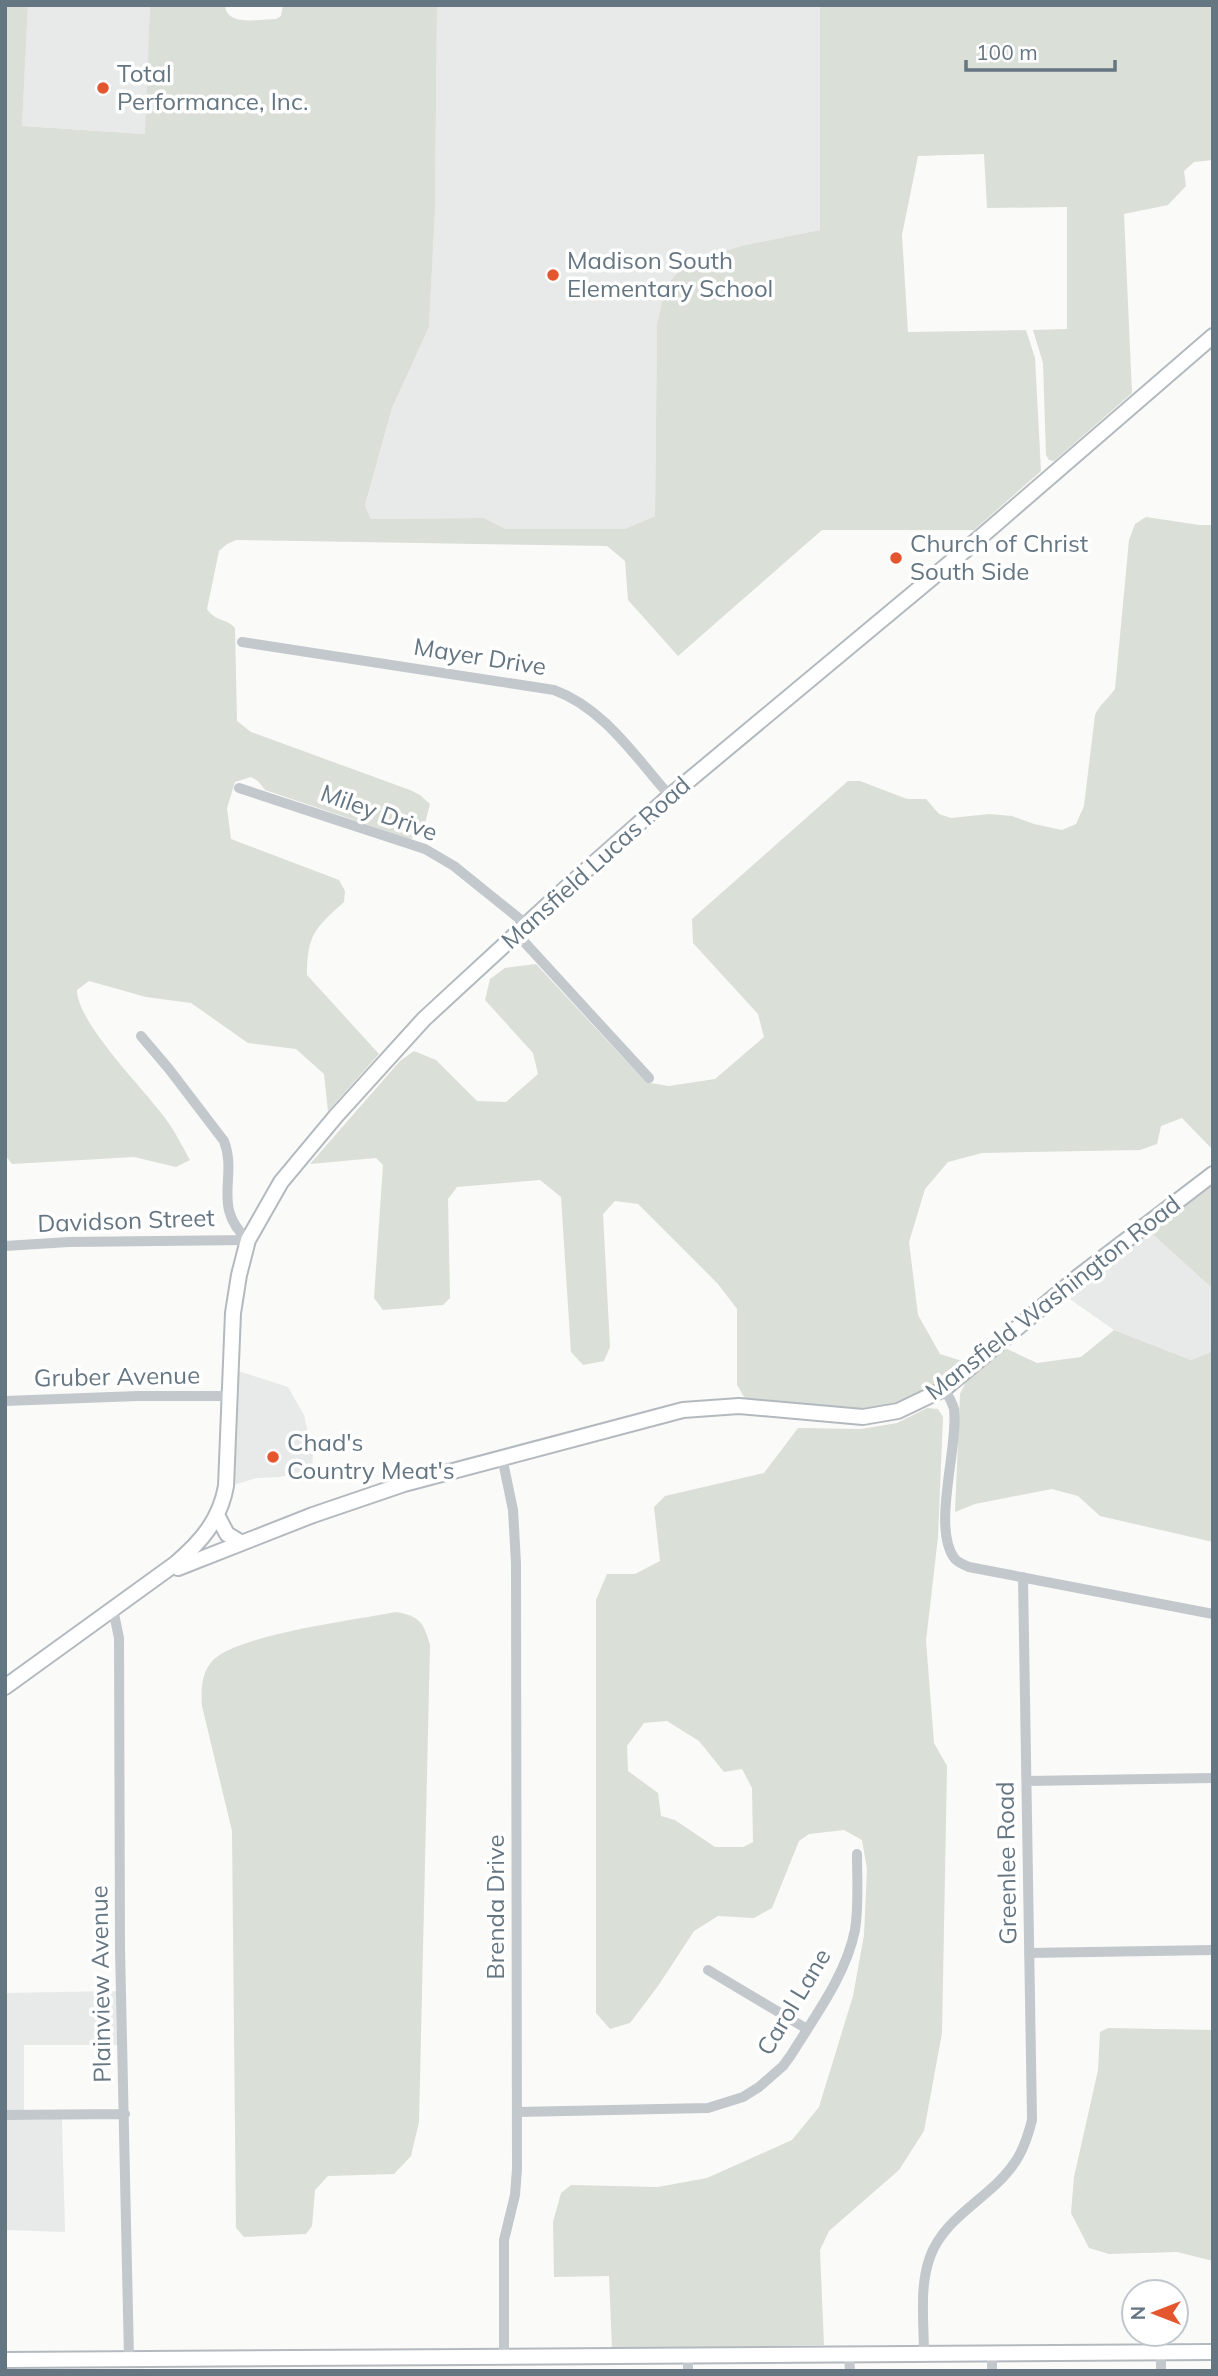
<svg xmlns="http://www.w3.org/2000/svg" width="1218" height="2376" font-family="Mulish,sans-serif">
<rect width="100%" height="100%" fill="#fafaf8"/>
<!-- built -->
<path fill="#e8e9e9" d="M28,5H150L146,134L22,126Z
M437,5H820V230L741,246L685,263L665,288L657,324L655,516L625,529H504L484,518L371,519L365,507L392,408L429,327L435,210Z
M1148,1230L1213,1289V1347L1209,1353L1191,1360L1114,1330L1064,1295Z
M235,1370L288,1387L304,1415L313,1455L312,1469L280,1477L257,1478L233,1485Z
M117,1991L118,2045H24V2120L62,2119L65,2232L5,2230V1993Z"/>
<!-- green -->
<path fill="#dadfd7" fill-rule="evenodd" d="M5,5H28L22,126L145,134L150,5H225C226,27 260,19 276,19L281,16L283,5H437L435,210L429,327L392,408L365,506L371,519L484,518L505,529H625L655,516L657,324L665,288L685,263L741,246L820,230V5H1213V160L1194,162L1184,171L1186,186L1168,205L1124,214L1132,393L1054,461L1049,460L1046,455L1043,363L1033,330L1067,329V207L987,208L984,154L918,156L902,235L908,332L1026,330L1035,358L1041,471L974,530H822L678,656L628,600L625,561L607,546L236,540L227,544L219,551L207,609C217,623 227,618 235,628L237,721L251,732L410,790L420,795L430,804L422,835L410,839L265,790L258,781L251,777L235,782L227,808L231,839L339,880L345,891L344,902C315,928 307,935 307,975L379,1054L328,1111L324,1074L296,1049L248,1043L191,1003L146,997L89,981L77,990C77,1023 144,1089 165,1118C175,1131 182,1146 190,1160L176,1167L134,1157L12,1164L5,1155Z
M1146,517L1199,525H1213V1150L1182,1118L1161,1126L1157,1144L1140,1150L982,1153L948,1162L925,1189L909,1242L918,1315L940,1354L965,1362L944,1381L905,1404L877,1412L746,1400L737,1385V1309L718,1284L638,1204L615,1201L603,1214L610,1347L604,1361L583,1365L571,1352L561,1197L540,1180L457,1187L448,1199L450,1298L443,1305L383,1310L374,1298L383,1165L376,1158L310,1164L400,1061L414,1051L436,1060L477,1101L506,1102L538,1074L533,1053L485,1000L490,979L505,968L536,964L643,1079L650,1083L669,1086L715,1079L764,1037L758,1014L693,943L692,919L848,781H860L907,799H926L939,814L951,818L989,814L1012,816L1034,824L1062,830L1076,824L1084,806L1095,715C1100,704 1108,699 1115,689L1129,540L1135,524Z
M1213,1180V1289L1148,1230Z
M1114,1330L1191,1360L1209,1353L1213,1347V1542L1100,1516L1078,1496L1052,1489L975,1504L955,1512L960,1394L974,1365L1005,1348L1037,1363L1081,1357Z
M927,1408L938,1409L943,1417L938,1537L926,1641L934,1743L947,1766L942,2033L924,2131L899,2170L829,2231L820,2250L824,2345L612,2349L609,2276L554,2277L553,2222L561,2193L571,2185L658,2187L707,2178L792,2140L819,2107L853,1996L864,1935L867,1869L862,1840L844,1830L809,1834L799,1841L772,1908L754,1918L718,1916L694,1931L658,1986L630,2023L610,2029L596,2013V1600L607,1574H635L660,1561L654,1507L665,1496L764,1473L798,1428L861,1429L897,1423ZM667,1721L699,1741L724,1772L742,1769L752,1788L753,1842L743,1847H715L675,1820L661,1816L658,1793L628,1771L627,1746L644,1723Z
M396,1612C420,1616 424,1623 430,1645L419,2122L411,2156L394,2174L328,2176L315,2190L312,2226L306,2234L244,2237L236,2228L232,1831L202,1706C201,1690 201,1673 213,1660C240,1634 356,1620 396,1612Z
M1108,2028L1213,2030V2261L1177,2252L1109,2254L1089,2248L1071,2213L1074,2177L1098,2070L1100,2032Z"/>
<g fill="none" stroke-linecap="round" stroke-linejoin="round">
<!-- secondary casing -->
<g stroke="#b3babf" stroke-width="18">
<path id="secondary" d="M217,1515L227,1534L240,1542
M178,1568L313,1515L404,1484L683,1410L739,1406L863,1417L898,1411L944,1389L1078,1277L1213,1174
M5,1687L175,1564C201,1542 220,1520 226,1486L233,1313L239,1275L248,1240L281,1182L336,1116L424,1019L566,888L670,796L969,547L1213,336
M5,2360L1213,2352"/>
</g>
<!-- street -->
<path stroke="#c3c8cc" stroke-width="10" d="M242,642L554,690C604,708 636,758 670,796
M239,788L425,849L454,866L526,924
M516,933L649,1078
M141,1036L169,1069L224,1141C238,1177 211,1207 248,1240
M5,1246L69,1242L248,1240
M944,1389C948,1395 952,1402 954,1409C959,1446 931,1529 955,1559C959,1563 964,1565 969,1567L1213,1614
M5,1401L138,1396H229
M502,1457L513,1510L516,1563L517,2169L515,2195L504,2240V2357
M113,1609L119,1638L120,1949L129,2359
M1027,1781L1213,1778
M1029,1953L1213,1950
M708,1970L807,2029
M517,2112L708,2108L743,2097L759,2087L783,2066L791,2055C815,2016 846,1975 855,1930C859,1905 857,1879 857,1854
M5,2115L125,2114
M1161,2352V2371
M924,2354C924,2323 919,2287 930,2257C945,2216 989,2199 1013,2165C1023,2152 1028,2136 1032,2120L1023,1577
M992,2354V2371
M849,2355L850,2371
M688,2356V2371"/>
<!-- secondary -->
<use href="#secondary" stroke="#fff" stroke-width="14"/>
</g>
<!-- markers -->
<g fill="#e4572e" stroke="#fff" stroke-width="2.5">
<circle cx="103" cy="88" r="7"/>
<circle cx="553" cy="275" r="7"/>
<circle cx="896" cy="558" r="7"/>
<circle cx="273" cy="1457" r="7"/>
</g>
<g text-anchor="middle" stroke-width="7" stroke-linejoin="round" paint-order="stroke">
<!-- poi labels -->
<g font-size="24" fill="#657683" stroke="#fff" text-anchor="start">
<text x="117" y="82">Total<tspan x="117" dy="28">Performance, Inc.</tspan></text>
<text x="567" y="269">Madison South<tspan x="567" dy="28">Elementary School</tspan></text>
<text x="910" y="552">Church of Christ<tspan x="910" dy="28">South Side</tspan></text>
<text x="287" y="1451">Chad's<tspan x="287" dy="28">Country Meat's</tspan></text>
</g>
<!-- street labels -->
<g font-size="24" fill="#657683" stroke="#fff">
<text transform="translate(480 657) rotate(9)" y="8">Mayer Drive</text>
<text transform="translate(379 813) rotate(20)" y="8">Miley Drive</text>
<text transform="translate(596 863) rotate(-42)" y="8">Mansfield Lucas Road</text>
<text transform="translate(126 1221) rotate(-2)" y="8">Davidson Street</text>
<text transform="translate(1053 1298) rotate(-38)" y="8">Mansfield Washington Road</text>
<text transform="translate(117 1377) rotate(-1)" y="8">Gruber Avenue</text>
<text transform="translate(1007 1863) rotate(-91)" y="8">Greenlee Road</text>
<text transform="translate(496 1907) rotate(-90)" y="8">Brenda Drive</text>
<text transform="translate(101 1984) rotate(-91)" y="8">Plainview Avenue</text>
<text transform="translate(794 2002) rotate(-59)" y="8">Carol Lane</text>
</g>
</g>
<!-- border -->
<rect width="1218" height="2376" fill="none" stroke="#657683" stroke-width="14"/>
<!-- north arrow -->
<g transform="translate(1155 2313) rotate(270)"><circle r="33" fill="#ffffff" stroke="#c1c8cd" stroke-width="2"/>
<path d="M0-5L12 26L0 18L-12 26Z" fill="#e4572e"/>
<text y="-10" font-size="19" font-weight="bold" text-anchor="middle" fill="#657683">N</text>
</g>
<!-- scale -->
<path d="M966 60v10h149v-10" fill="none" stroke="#657683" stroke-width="3.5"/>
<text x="976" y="60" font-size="21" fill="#657683" stroke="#ffffff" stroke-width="5" paint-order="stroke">100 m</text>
</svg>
